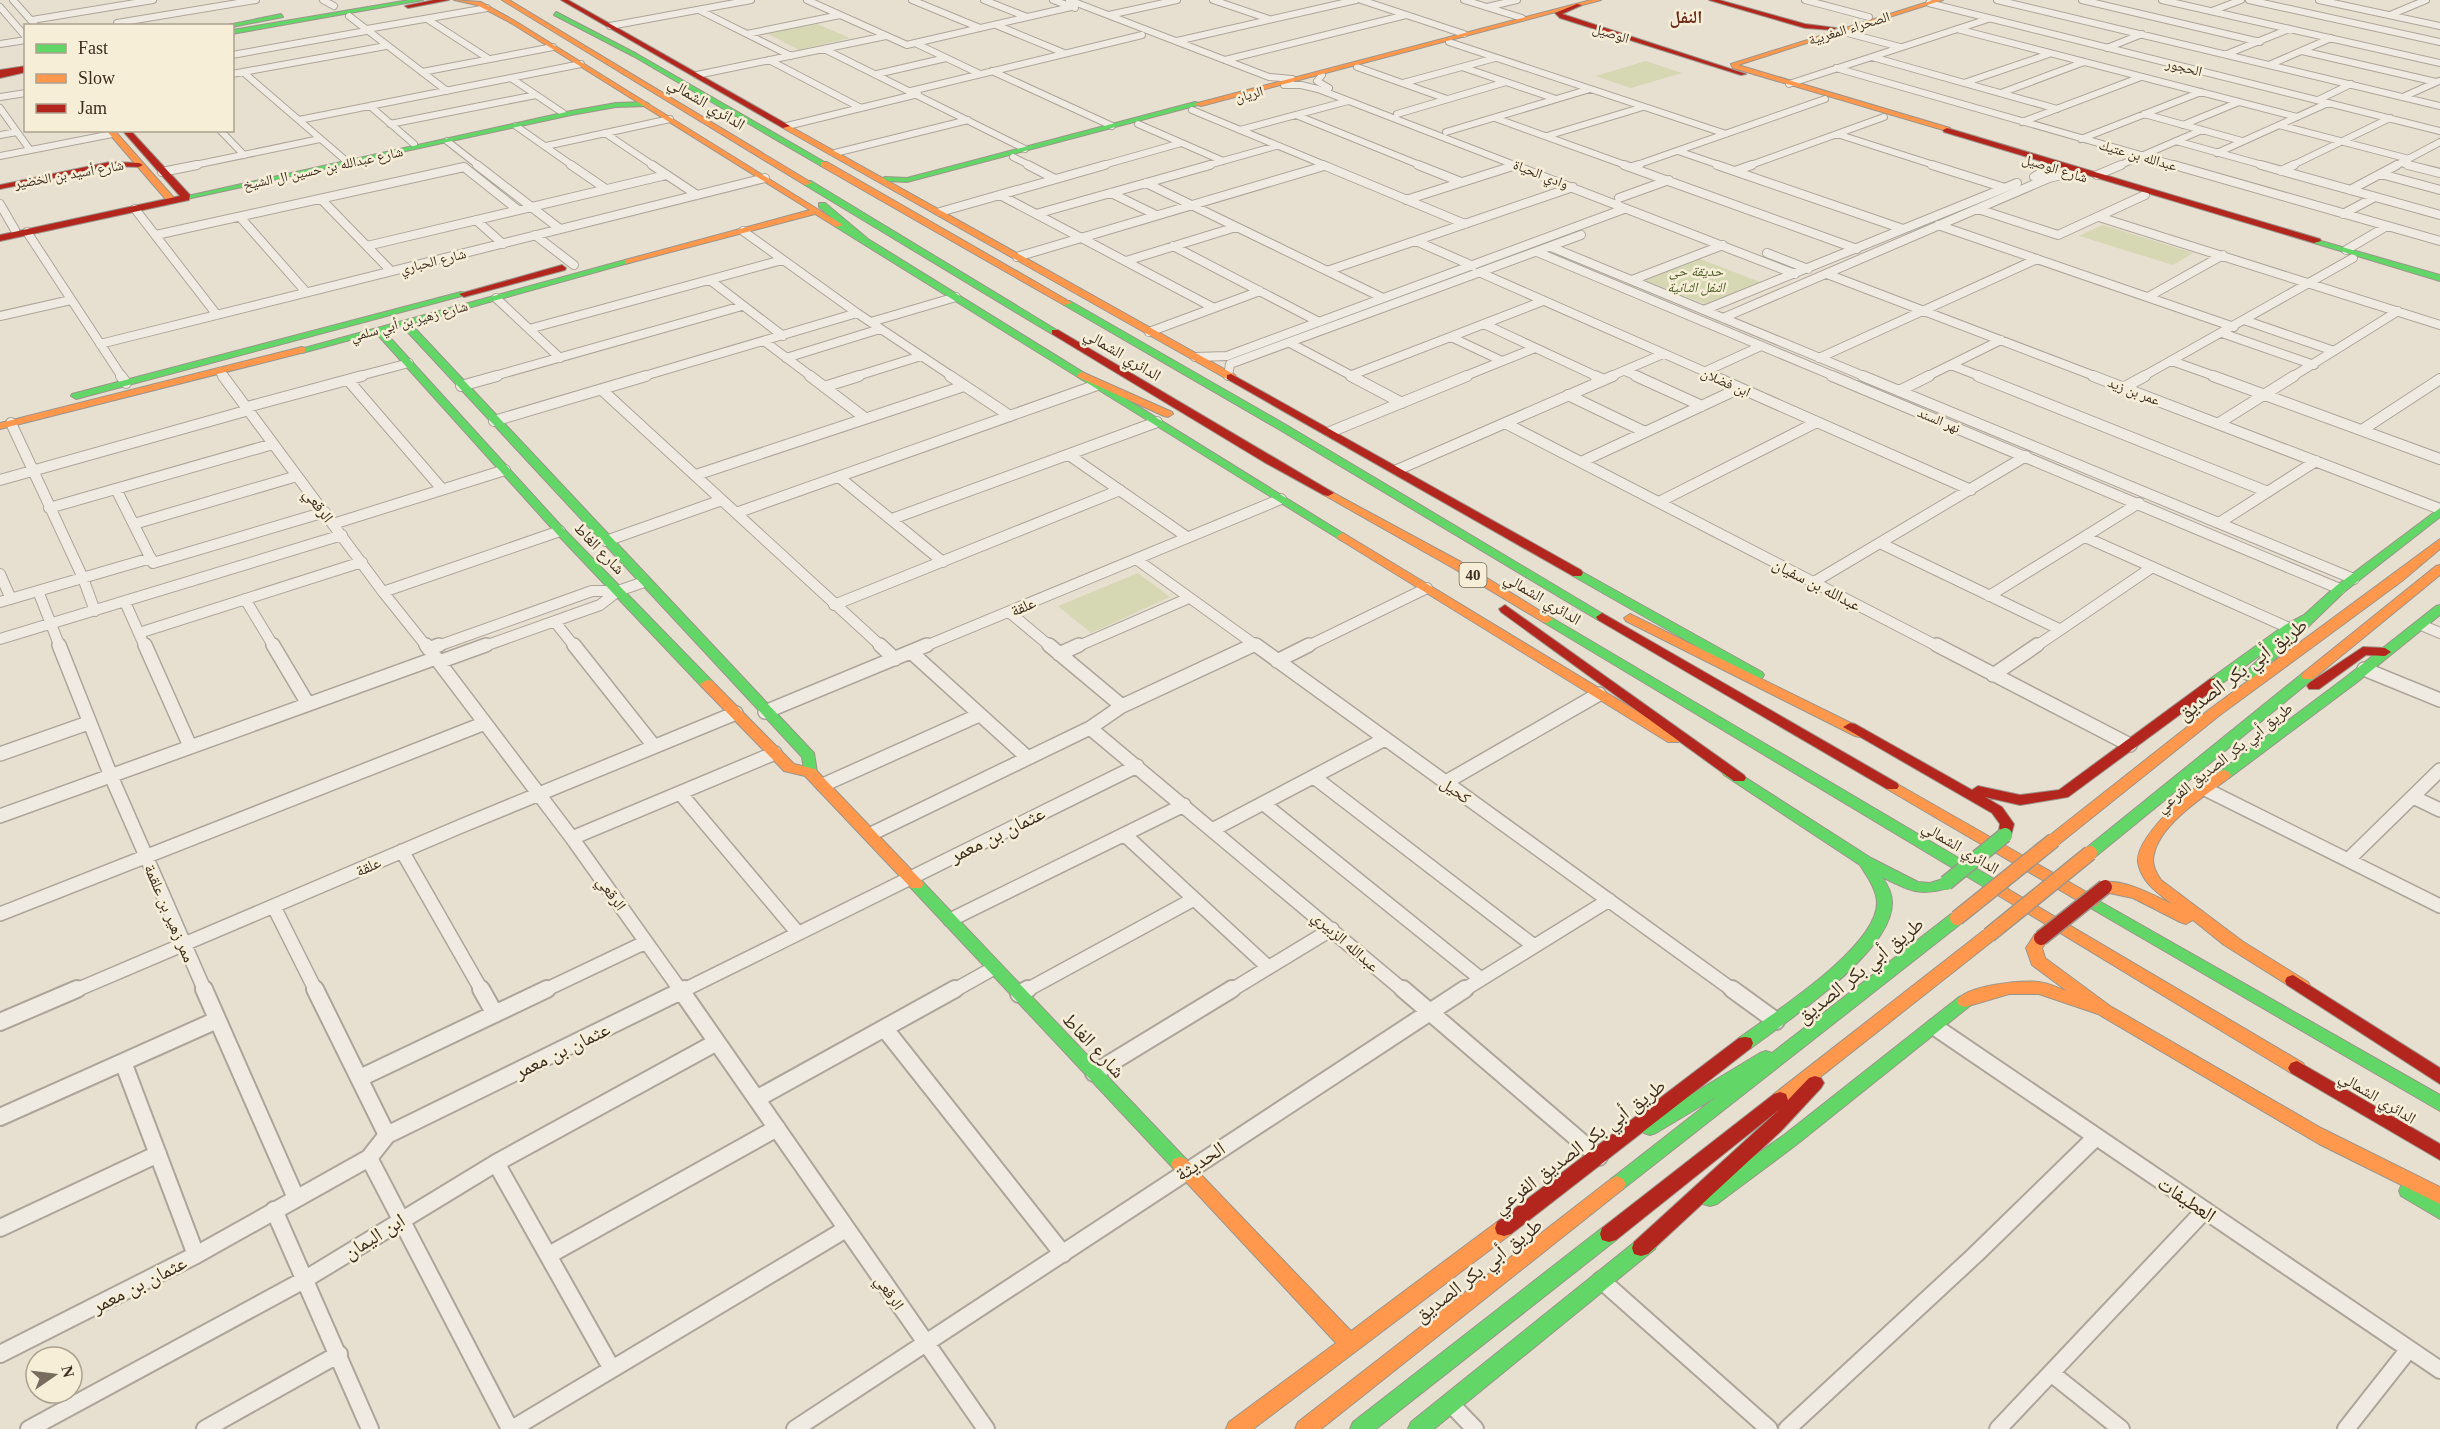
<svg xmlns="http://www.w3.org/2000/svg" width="2440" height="1429" font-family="'Times New Roman','Noto Naskh Arabic',serif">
<rect width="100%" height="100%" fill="#e7e0d1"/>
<!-- green -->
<path fill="#d6d7b3" d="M817,24L850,38L799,50L766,33Z
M1646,61L1682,73L1631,88L1595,76Z
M2103,225L2193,253L2173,265L2079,236Z
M1695,257L1760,282L1708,305L1643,280Z
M1138,573L1170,597L1091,633L1058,606Z"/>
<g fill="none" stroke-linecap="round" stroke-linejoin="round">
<!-- street-far4 casing -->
<g stroke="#ada599" stroke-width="8">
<path id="street-far4" d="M13,0L36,26
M323,0L334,6
M807,0L907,45L915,43L980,74
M912,0L980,28
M984,0L1027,17
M1053,0L1075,8
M1069,0L1269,77L1292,79
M1213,0L1269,19
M1361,0L1464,34
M1464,0L1522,18
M1805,0L1869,17
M1997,0L2440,106
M2082,0L2260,42
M2162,0L2440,63
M2249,0L2440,42
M2319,0L2440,26
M1929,3L2440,131
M0,7L26,37
M1487,7L1517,0
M699,10L791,56
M2212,11L2241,0
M1109,15L1177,0
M2390,15L2426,0
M349,16L447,91
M427,19L489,59
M32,20L153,0
M117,23L256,0
M996,25L1064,53
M610,26L751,0
M367,29L487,8
M1957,29L2297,117
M1840,31L1900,47
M747,34L840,15
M1177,41L1356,0
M1449,42L1726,134
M915,43L1071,7
M0,44L26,40
M2107,48L2142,34
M824,49L1025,149
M2302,51L2436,82
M2227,54L2289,29
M232,55L366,31
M1872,57L2057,109
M769,60L861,108
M1225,60L1406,15
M2269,65L2331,38
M1357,67L1447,99
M1462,67L1556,99
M1836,68L2179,166
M992,71L1112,126
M243,72L344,159
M422,72L553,47
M232,74L386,46
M877,74L946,58
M697,75L886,36
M1322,75L1317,81L1329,88
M511,78L563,113
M1403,83L1495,58
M1964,83L2049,54
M1789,84L1988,19
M1284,85H1301L1318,89L1517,166
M911,91L1142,35
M2001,93L2084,62
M0,97L26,93
M2403,97L2439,81
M2318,100L2351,84
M370,106L414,144
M0,108L30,150
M1192,110L1327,166
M1397,114L1506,82
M2144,114L2242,141
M1296,115L1422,166
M1495,118L1628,166
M299,120L581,64
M2022,122L2141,77
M390,124L536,95
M1138,124L1223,161
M2183,125L2239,102
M2279,125L2409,159
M516,126L573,166
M787,126L918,94
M220,130L244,155
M1240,130L1348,101
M1446,132L1590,89
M605,133L654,166
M1837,134L1937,166
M0,135L17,132
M1547,136L1643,107
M2081,139L2201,92
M447,141L479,166
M2176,141L2266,166
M546,146L670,119
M1678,151L1722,166
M835,153L968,120
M2217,153L2328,103
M0,156L112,134
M1013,157L1031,166
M2401,163L2413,166
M2042,164L2044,166
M190,166L320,139
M1100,166L1181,143
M1205,166L1276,146
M1512,166L1516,165
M1634,166L1825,99
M1748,166L1884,117
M2118,166L2202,130
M2291,166L2390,118
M2395,166L2440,142"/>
</g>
<!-- street-far3 casing -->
<g stroke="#ada599" stroke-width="10">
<path id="street-far3" d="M477,165L560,229
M571,165L606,189
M652,165L697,195
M1028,165L1055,179
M1323,165L1465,224
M1418,165L1461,182
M1513,165L1795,274
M1624,165L1857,249
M1717,165L1903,229
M1932,165L2005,188
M2174,165L2440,241
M2261,165L2440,215
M2408,165L2440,173
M1632,167L1639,165
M1735,171L1752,165
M2281,171L2294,165
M162,172L197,165
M2381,174L2440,190
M2097,175L2121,165
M2034,177L2047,169L2043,165
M1146,183L1383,298
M2350,190L2397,165
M1111,193L1156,215
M1000,195L1214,308
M1619,198L1669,180
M321,199L391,271
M1406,200L1516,165
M0,204L15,230
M135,209L217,315
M1978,209L2058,235L2145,195
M940,212L1105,165
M1036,214L1210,165
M2343,214L2375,197
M240,217L306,292
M2099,217L2440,325
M476,220L503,244
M1938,225L2234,327
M743,231L857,313L953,377
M27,232L122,377
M156,235L464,167L518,210
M535,235L574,265
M1416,241L1473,266
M367,246L666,175
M1173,246L1319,322
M1551,247L1866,377
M2346,250L2387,226
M1537,252L1836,377
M1767,253L1808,269
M1017,257L1324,166
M1126,261L1236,227
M1327,271L1573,187
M1481,273L1717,377
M1827,274L2097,377
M710,280L783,336
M1632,280L1723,245
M2148,297L2223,255
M496,298L560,358
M1704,310L2017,183
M0,316L71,300
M1723,318L2049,178L2066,174L2081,176
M2244,320L2334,351
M871,322L956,297
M1484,324L1598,377
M529,329L782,260
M1149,332L1260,291
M2222,333L2314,365
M1451,337L1502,361
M764,341L812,377
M1290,343L1354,377
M100,344L765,178
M1195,357L1227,356L1624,209L1616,204
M786,358L880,329
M1819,358L2037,259
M2172,361L2217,377
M1951,365L1982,377
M1625,371L1639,377
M220,372L224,377
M1704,372L1761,346
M1352,375L1543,301
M1228,376L1230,364L1581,235
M356,377L409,363
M491,377L742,306
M641,377L857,313
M854,377L921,356
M1463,377L1535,348
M1609,377L1663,354
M1926,377L2001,340
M2142,377L2353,258
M2292,377L2398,311"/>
</g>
<!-- street-far2 casing -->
<g stroke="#ada599" stroke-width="12">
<path id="street-far2" d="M121,376L126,383
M223,376L383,592L427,647
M810,376L865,418
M950,376L1010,416
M1351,376L1402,403
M1595,376L1604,380
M1636,376L1702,406
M1713,376L1971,490
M1832,376L2340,589
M1863,376L2354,579
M1978,376L2268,492
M2093,376L2440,509
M2213,376L2440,459
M348,380L442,489
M461,386L497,376
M824,387L859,376
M2125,387L2145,376
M602,390L882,647
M1899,391L1929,376
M1568,395L1645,432
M247,407L362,376
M494,421L646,376
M11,423L83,578L95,611
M1505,423L1939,647
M2219,423L2294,376
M2362,430L2440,379
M1330,432L1467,376
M1069,455L1187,537
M1581,462L1740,388
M1397,470L1613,376
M696,475L964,386
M839,477L943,562
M0,480L249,410
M116,489L153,563L325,512
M1659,502L1817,422
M49,508L273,444
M736,513L1097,385
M892,519L1157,422
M2219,523L2316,461
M134,524L297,476
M333,524L505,470
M2085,537L2289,628
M606,541L722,500
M1882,544L2059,629
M1136,559L1258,647
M0,574L11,599
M1814,582L2026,456
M38,591L60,647
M383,592L560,531
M1989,596L2139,503
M245,599L274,647
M0,602L151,558
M125,602L145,647
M834,605L1120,490
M1009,612L1051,647
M555,622L575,647
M2421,625L2440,633
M139,633L362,562
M0,639L342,535
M435,647L592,591H618
M482,647L600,605L618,591L644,582
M923,647L1281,499
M1076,647L1189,598
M1250,647L1254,645
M1306,647L1427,588
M2035,647L2151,568"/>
</g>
<!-- street-far1 casing -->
<g stroke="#ada599" stroke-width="16">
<path id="street-far1" d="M59,645L111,776L205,991
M145,645L190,746
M273,645L308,704
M426,645L572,838L681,991
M574,645L654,746
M880,645L895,659
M1049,645L1122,706
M1256,645L1734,991
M1937,645L2130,745
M429,649L439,645
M911,652L1028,758
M1059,654L1079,645
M1277,661L1309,645
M439,662L486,645
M2364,669L2440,700
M1993,675L2037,645
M765,712L927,645
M1090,728L1404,991
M0,754L88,723
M1314,777L1534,946
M1446,782L1599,694
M823,785L979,715
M2205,789L2440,906
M680,793L797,932
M2413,797L2440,810
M1264,804L1481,979
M0,816L436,658
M1214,829L1385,739
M871,834L1090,728L1122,706L1253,645
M1125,835L1268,967
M572,838L775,753
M402,851L482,991
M2348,860L2440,770
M274,907L316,991
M0,914L485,723
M950,920L1184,805
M74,991L459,827L736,713
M543,991L646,942
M682,991L1137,766
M953,991L994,968
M1025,991L1194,899
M1230,991L1332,929
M1462,991L1609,900"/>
</g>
<!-- street casing -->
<g stroke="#ada599" stroke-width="20">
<path id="street" d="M204,989L296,1198
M315,989L387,1135
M481,989L495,1014
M680,989L986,1429
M1403,989L1599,1157
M1732,989L1776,1021
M1019,994L1028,989
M0,1022L77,989
M1935,1027L2440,1370
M885,1029L1063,1254
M123,1062L196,1255
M1094,1073L1232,989
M360,1078L547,989
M758,1098L955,989
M0,1117L217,1020
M369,1158L510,1429
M496,1163L612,1369
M274,1210L370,1429
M0,1228L158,1154
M549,1255L777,1128
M1601,1280L1769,1429
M0,1354L196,1255L369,1158L387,1135L685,989
M2051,1373L2121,1429
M1450,1403L1475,1429
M29,1429L304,1280L496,1163L717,1042
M205,1429L339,1354
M512,1429L846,1229
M795,1429L1465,989
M1787,1429L1975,1255L2096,1137
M1998,1429L2205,1210
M2346,1429L2409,1349"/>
</g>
<!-- fast casing -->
<g stroke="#9c958a" stroke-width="2">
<path id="fast" d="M409,0H423L232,34V30Z
M556,12L637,54L828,164L821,166L633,56L554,15Z
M281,14L283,17L232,27L223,26Z
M645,102L649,104L648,106L616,107L571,115L187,199L183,197L571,111L616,103Z
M1195,102L1202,104L907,182L885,181L881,179L885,177L907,178Z
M805,181H811L1060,332L1052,334L805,185Z
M819,203H825L868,239L1349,537L1343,541L1339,539L836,227L835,225L838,223L819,207Z
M2314,239L2440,275V281L2314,243Z
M625,260L632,262L411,324L814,753L817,772L815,775H805L802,757L402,326L384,331L564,529L712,681L714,684L712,687H702L556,533L376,333L302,353L297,350Z
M461,292L469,294L80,398L76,399L71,396L72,394Z
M1064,301H1070L1288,426L1608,617L1606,620H1598L1280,430L1064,305Z
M2440,508V517L2344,592L2253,680L2248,681L2241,677L2271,647L2220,685H2210L2208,682L2210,679L2285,625L2304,615L2336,586Z
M1577,569L1762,672L1764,675L1762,678H1752L1573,576L1571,573L1573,570Z
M2440,605V615L2356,683L2229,778H2219L2217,775L2219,772L2346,677L2436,606Z
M1547,615L2006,886L2009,890L2006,894H1996L1543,622L1541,619L1543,616Z
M2308,672L2315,676L2313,679L2095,857H2085L2083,853L2085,849L2303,673Z
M1729,767L1871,858L1918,882L1930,883L1946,878L1951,879L1954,883L1951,887C1920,897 1910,891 1882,877C1887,884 1892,893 1892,902C1894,951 1787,1021 1751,1048L1745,1049L1739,1048L1737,1043L1739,1038C1773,1013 1877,947 1877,903C1877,890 1867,876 1860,865L1724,775L1722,772Z
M916,879L921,880L1186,1159L1189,1164L1186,1169L1180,1171L1174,1169L911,888L908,884L911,880Z
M2092,897L2440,1095V1111L2087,906L2084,902L2087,898Z
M1957,912L1963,914L1965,918L1963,922L1623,1189L1617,1192L1611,1189L1608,1184L1611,1179L1716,1097L1656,1133L1650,1135L1644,1133L1641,1128L1644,1123L1760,1053L1766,1051L1772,1053L1951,914Z
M1965,995L1971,997L1973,1001L1971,1005L1796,1145L1717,1204L1710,1206L1703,1204L1701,1198L1703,1192L1784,1135L1959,997Z
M2408,1183L2440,1201V1219L2401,1196L2399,1191L2401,1186Z
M1609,1226L1616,1228L1618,1234L1616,1240L1376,1429H1350L1353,1422L1602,1228Z
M1648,1235L1655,1237L1657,1243L1655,1249L1434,1429H1408L1411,1422L1641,1237Z"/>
</g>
<!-- slow casing -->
<g stroke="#9c958a" stroke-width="2">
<path id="slow" d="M454,0L481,2L515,21L843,225L836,227L815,214L625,264V260L810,210L511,23L477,5Z
M502,0H509L812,183L805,185Z
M1591,0H1601L1201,106L1194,104Z
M1934,0H1943L1738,65L1950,128V132L1733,68L1731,64Z
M786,124L1235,375L1236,377L1231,380L1227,379L783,128L782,126Z
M106,130H114L175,199V203H169Z
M821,162H827L1072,303L1064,305L821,166Z
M302,347L305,348V352L0,429V423Z
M1082,372L1172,412L1173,414L1168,417L1164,416L1078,377L1077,375Z
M1328,490L1461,562L1553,619L1547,623L1543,622L1453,568L1324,495L1322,493Z
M1343,533L1678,736L1680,739L1678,742H1668L1339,539L1337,537L1339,535Z
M2440,539V549L2402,581L2220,715L2059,844H2049L2047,840L2049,836L2210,709Z
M2440,565V575L2313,679H2303L2301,676L2303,673L2436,566Z
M1630,614L1865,730L1867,733L1860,737L1855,736L1626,621L1624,618Z
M707,680L712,681L794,764L815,769L921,880L924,884L921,888H911L805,776L784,771L702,687L700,684Z
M2224,770L2229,772L2231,775L2229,778C2206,795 2160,824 2154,854C2151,863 2156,873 2161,880L2242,941L2308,982L2310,986L2308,990L2302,992L2296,990L2224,945L2193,920L2186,924L2180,922L2133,898L2100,891L2097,887L2100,883C2121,877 2153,895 2172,904C2158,893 2141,882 2138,862C2135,836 2201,777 2224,770Z
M1892,781L2097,898L2100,902L2097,906H2087L1887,789L1885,786L1887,783Z
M2001,885L2303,1063L2306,1068L2303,1073L2297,1075L2291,1073L1996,894L1993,890L1996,886Z
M1989,929L1995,931L1997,935L1995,939L1786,1104L1780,1106L1774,1104L1771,1099L1774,1094L1983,931Z
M2041,932L2047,934L2049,938L2042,948L2045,958L2110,1006L2321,1128L2440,1187V1204L2319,1144L2098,1014L2039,994H2009L1965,1007L1959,1005L1957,1001C1966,985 2022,980 2039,982C2048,983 2058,988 2067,991L2032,965L2026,948L2035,934Z
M1180,1157L1186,1159L1351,1331L1497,1222L1504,1220L1511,1222L1513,1228L1511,1234L1253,1429H1226L1229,1422L1336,1343L1174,1169L1171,1164L1174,1159Z
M1617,1176L1623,1179L1626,1184L1623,1189L1321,1429H1295L1298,1422L1611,1179Z"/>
</g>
<!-- jam casing -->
<g stroke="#9c958a" stroke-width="2">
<path id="jam" d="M434,0H449L408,8L405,6Z
M561,0H568L790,126L783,128Z
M1709,0H1719L1805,24L1836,28L1833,30L1805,28Z
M1577,4L1582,5L1562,14L1746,74L1741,75L1560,18L1555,13Z
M26,66V72L0,78V70Z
M1947,128L2320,239L2321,241L2314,243L1944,132L1943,130Z
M122,130H130L190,195L189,200L0,241V235L180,196Z
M110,162L139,163L143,165L139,167L110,166L0,189V185Z
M562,265L566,268L565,270L464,297L459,294Z
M1052,330H1058L1334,493L1328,496L1324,495L1264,462L1052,334Z
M1231,374L1581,570L1583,573L1581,576H1573L1227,379V375Z
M1505,605L1744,775L1746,778L1744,781H1734L1501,612L1499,609Z
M1602,613L1897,783L1899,786L1897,789H1887L1598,620L1596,617Z
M2363,647L2385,648L2391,652L2385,656L2366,655L2319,689H2309L2307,686L2309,683Z
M2215,678L2222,682L2220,685L2068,797L2020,805L1985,797L2002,807L2014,824L2010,839H2000L1998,835L2000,824L1992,813L1843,727L1850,723L1855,724L1972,790L1978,786L2020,795L2059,790L2210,679Z
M2293,975L2440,1068V1084L2287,985L2285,981L2287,977Z
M1745,1037L1751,1038L1753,1043L1751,1048L1511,1234L1504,1236L1497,1234L1495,1228L1497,1222L1739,1038Z
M2297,1061L2440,1144V1160L2291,1073L2288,1068L2291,1063Z
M1815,1076L1821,1078L1824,1083L1821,1088L1781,1131L1648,1254L1641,1256L1634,1254L1632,1248L1634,1242L1780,1109L1616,1240L1609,1242L1602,1240L1600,1234L1602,1228L1774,1094L1780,1092L1786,1094L1788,1100L1809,1078Z"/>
</g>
<!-- street-far4 -->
<use href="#street-far4" stroke="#efebe3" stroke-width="6"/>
<!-- street-far3 -->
<use href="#street-far3" stroke="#efebe3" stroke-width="8"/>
<!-- street-far2 -->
<use href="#street-far2" stroke="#efebe3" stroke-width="10"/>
<!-- street-far1 -->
<use href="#street-far1" stroke="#efebe3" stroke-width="13"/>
<!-- street -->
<use href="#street" stroke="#efebe3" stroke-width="16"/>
<!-- fast -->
<use href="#fast" fill="#63d668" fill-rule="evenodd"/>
<!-- slow -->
<use href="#slow" fill="#ff974d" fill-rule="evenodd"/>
<!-- jam -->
<use href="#jam" fill="#b3261e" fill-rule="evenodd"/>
<!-- fast-bridge casing -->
<g stroke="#9c958a" stroke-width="17" stroke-linecap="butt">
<path id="fast-bridge" d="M1946,883L2005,835"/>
</g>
<!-- slow-bridge casing -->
<g stroke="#9c958a" stroke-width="17" stroke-linecap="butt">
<path id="slow-bridge" d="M1957,918L2054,840
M1989,935L2090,853"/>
</g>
<!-- jam-bridge casing -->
<g stroke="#9c958a" stroke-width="17" stroke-linecap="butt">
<path id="jam-bridge" d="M2041,938L2105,887"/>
</g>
<!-- fast-bridge -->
<use href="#fast-bridge" stroke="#63d668" stroke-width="14"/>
<!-- slow-bridge -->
<use href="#slow-bridge" stroke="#ff974d" stroke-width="14"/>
<!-- jam-bridge -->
<use href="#jam-bridge" stroke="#b3261e" stroke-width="14"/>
</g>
<g text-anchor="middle" stroke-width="5" stroke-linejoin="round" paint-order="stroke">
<!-- far-street labels -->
<g font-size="14" fill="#3d2e20" stroke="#f7eed8">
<text transform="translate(1849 28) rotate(-17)" y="5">الصحراء المغربية</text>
<text transform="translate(1611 33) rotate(17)" y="5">الوصيل</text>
<text transform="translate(2184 67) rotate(14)" y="5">الحجور</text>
<text transform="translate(1249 94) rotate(-15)" y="5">الريان</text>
<text transform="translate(2138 155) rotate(16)" y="5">عبدالله بن عتيك</text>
<text transform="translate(323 168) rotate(-12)" y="5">شارع عبدالله بن حسين ال الشيخ</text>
<text transform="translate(2055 168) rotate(17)" y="5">شارع الوصيل</text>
<text transform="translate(69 174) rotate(-10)" y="5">شارع أسيد بن الخضير</text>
<text transform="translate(1541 174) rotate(21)" y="5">وادي الحياة</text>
<text transform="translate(433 261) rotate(-14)" y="5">شارع الحباري</text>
<text transform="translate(409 321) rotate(-15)" y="5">شارع زهير بن أبي سلمي</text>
<text transform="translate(1726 382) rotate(24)" y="5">ابن فضلان</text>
<text transform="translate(2134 391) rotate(21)" y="5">عمر بن زيد</text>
<text transform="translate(1939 420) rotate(23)" y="5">نهر السند</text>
</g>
<!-- far-park labels -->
<g font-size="14" font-style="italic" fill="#4d5a26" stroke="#f7eed8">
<text x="1696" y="276">حديقة حي<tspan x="1696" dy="16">النفل الثانية</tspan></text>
</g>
<!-- shield labels -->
<rect fill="#f7eed8" stroke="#756857" stroke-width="1.5" x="1459.5" y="563" width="27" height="24" rx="4.5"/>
<g font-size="15" font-weight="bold" fill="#3d2e20">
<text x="1473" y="580">40</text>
</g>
<!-- street labels -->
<g font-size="16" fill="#3d2e20" stroke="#f7eed8">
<text transform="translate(707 103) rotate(31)" y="6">الدائري الشمالي</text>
<text transform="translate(1123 354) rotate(31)" y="6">الدائري الشمالي</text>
<text transform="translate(319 505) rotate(53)" y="6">الرقعي</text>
<text transform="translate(600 548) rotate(46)" y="6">شارع الغاط</text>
<text transform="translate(1817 584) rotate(27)" y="6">عبدالله بن سفيان</text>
<text transform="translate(1543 598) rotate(31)" y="6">الدائري الشمالي</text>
<text transform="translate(1023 606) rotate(-23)" y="6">علقة</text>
<text transform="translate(2224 757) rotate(-38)" y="6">طريق أبي بكر الصديق الفرعي</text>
<text transform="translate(1456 790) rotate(36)" y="6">كحيل</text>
<text transform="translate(1961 847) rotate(31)" y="6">الدائري الشمالي</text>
<text transform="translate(368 866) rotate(-24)" y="6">علقة</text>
<text transform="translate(612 893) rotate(54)" y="6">الرقعي</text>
<text transform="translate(170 913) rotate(67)" y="6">ممر زهير بن علقمة</text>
<text transform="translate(1346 941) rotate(41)" y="6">عبدالله الزبيري</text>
<text transform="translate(2378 1097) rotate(31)" y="6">الدائري الشمالي</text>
<text transform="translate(890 1292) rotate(55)" y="6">الرقعي</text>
</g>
<!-- far-district labels -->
<g font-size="18" font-weight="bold" fill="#6b2e1e" stroke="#f7eed8">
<text x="1686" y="23">النفل</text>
</g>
<!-- near-street labels -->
<g font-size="20" fill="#3d2e20" stroke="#f7eed8">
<text transform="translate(2242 669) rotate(-37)" y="7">طريق أبي بكر الصديق</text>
<text transform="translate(997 834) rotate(-26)" y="7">عثمان بن معمر</text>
<text transform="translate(1860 970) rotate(-39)" y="7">طريق أبي بكر الصديق</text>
<text transform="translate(1094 1045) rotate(47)" y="7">شارع الغاط</text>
<text transform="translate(562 1050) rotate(-26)" y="7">عثمان بن معمر</text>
<text transform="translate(1579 1146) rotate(-37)" y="7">طريق أبي بكر الصديق الفرعي</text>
<text transform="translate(1200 1161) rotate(-33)" y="7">الحديثة</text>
<text transform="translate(2187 1199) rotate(34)" y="7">العطيفات</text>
<text transform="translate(374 1236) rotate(-32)" y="7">ابن اليمان</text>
<text transform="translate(1478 1270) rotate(-38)" y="7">طريق أبي بكر الصديق</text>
<text transform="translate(139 1284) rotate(-27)" y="7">عثمان بن معمر</text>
</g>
</g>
<!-- legend -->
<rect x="24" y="24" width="210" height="108" fill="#f7eed8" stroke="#ada18e" stroke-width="1.5"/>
<rect x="36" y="44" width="30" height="9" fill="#63d668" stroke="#ada18e" stroke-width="1.5"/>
<text x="78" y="54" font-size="18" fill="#3d2e20">Fast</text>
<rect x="36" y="74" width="30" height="9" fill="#ff974d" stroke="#ada18e" stroke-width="1.5"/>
<text x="78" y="84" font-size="18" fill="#3d2e20">Slow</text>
<rect x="36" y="104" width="30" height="9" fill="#b3261e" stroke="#ada18e" stroke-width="1.5"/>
<text x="78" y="114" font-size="18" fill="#3d2e20">Jam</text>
<!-- north arrow -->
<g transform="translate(54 1375) rotate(76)"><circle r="28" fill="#f7eed8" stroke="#ada18e" stroke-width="1.5"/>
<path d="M0-4.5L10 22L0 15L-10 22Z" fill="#786c5e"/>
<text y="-9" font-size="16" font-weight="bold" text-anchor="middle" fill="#3d2e20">N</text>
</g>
</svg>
